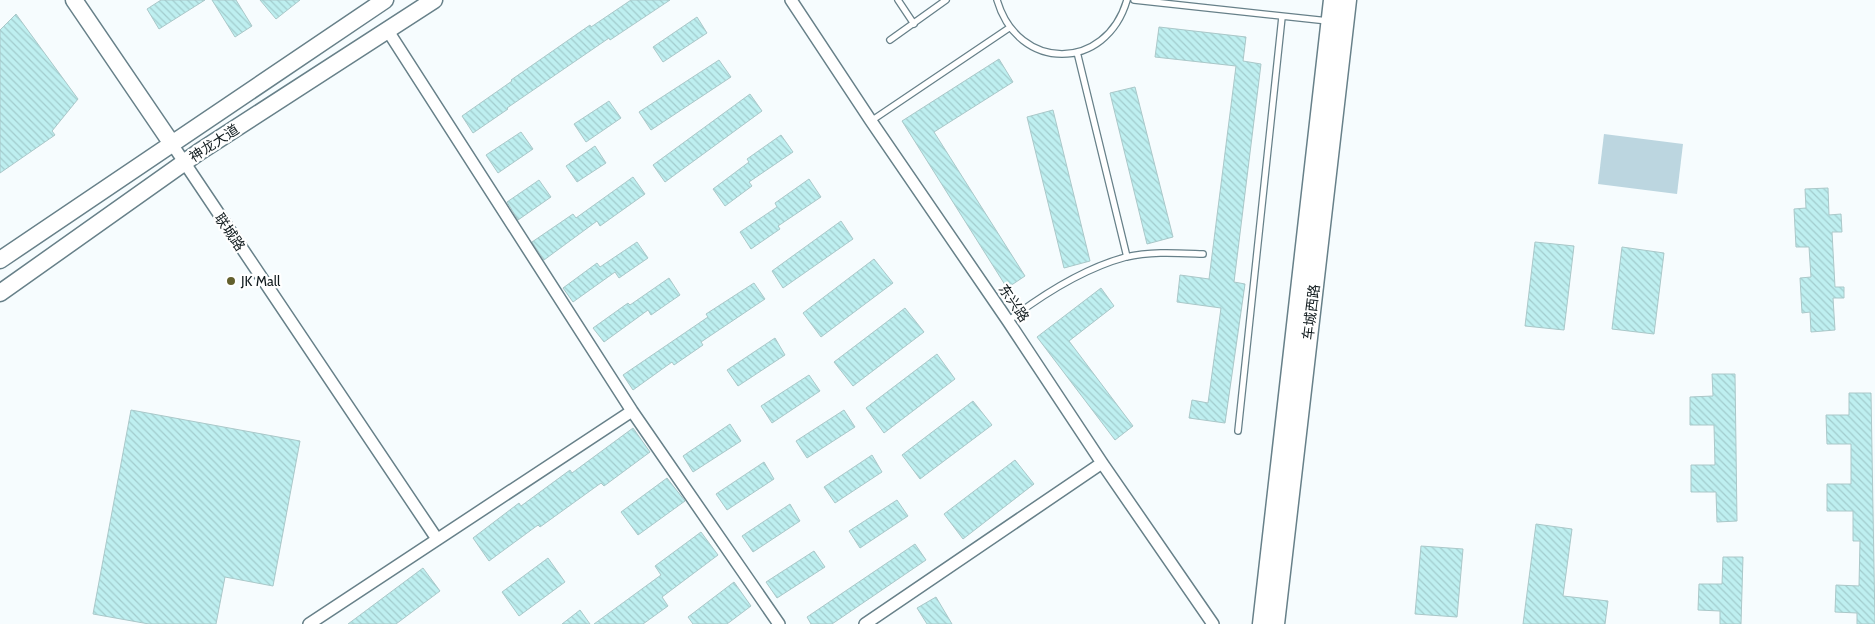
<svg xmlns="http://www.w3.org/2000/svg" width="1875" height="624" font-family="Cabin,'Noto Sans SC',sans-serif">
<defs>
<pattern id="building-back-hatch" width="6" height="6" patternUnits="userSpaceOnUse" patternTransform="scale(1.25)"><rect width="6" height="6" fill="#beeff0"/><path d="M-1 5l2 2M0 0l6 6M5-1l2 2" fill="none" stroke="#a2cccd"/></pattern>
</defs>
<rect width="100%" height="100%" fill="#f6fcfe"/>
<!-- grass -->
<path fill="#bcd6e0" d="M1604,134L1683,144L1677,194L1598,184Z"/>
<!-- building -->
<path fill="url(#building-back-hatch)" stroke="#aac8c9" d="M161,0H205L159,29L147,9Z
M212,0H236L252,26L235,37Z
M260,0H300L276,19Z
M631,0H670L610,40L609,38L507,108L508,109L473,133L462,116L512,81L511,80L590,25L591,27Z
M16,14L78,99L52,131L55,135L0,173V30Z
M697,17L707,33L663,62L653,47Z
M1159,27L1246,37L1243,61L1261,64L1234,282L1245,284L1225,423L1189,418L1192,400L1208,403L1221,308L1177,302L1180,275L1209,279L1236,66L1155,57Z
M999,59L1013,82L934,132L1025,276L1007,288L902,121Z
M719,60L731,77L651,130L639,112Z
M1135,87L1173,237L1147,244L1110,93Z
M750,94L762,111L665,182L653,165Z
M609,101L621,118L586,142L574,124Z
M1053,110L1090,261L1064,268L1027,117Z
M521,132L533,149L498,173L486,155Z
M781,135L793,152L749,182L752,186L725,206L713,189L749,162L747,159Z
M595,146L606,163L577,182L566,166Z
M633,177L645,194L600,226L597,221L544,260L532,242L573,214L576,218Z
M809,179L821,197L778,226L780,229L751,249L740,232L777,207L775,203Z
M539,180L551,197L518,220L507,202Z
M1828,188L1829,215L1841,214L1842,232H1832L1835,287H1844V298H1833L1835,330L1811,332L1810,312L1802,313L1800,278L1811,277L1809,247H1796L1794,209L1806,208L1805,189Z
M841,221L853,239L783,288L772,271Z
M637,242L648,258L619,278L615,272L573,302L563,288L597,263L600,267Z
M1535,242L1574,246L1564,330L1525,326Z
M1622,247L1664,253L1654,334L1612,329Z
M874,259L893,283L821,337L803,313Z
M669,278L680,295L651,315L648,310L604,342L593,328L628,303L630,305Z
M754,283L765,299L701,342L703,345L674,365L672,362L633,390L623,375L708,317L706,314Z
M1101,288L1114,306L1069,341L1133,426L1115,440L1037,337Z
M905,308L924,332L853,386L834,362Z
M775,338L785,355L738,386L727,370Z
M937,354L955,379L884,433L866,408Z
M1712,374H1735L1737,521L1717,522L1716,492H1691V465H1715L1714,425H1690V397L1713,396Z
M809,375L820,391L772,423L761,406Z
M1849,393H1871L1875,624H1857V613L1835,612L1836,585L1859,586L1860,541H1853V511H1827V484H1851V444H1827L1826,415H1849Z
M973,401L992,425L920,479L902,455Z
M131,410L300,441L273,586L225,577L216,624H149L93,614Z
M844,410L855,427L807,458L796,441Z
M730,424L741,441L693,472L683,456Z
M633,428L650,452L604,486L601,483L540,527L538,525L489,561L473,538L519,503L521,506L570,470L572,473Z
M872,455L882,472L835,503L824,487Z
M1015,460L1034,484L963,539L944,514Z
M764,462L774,479L727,510L716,494Z
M667,478L685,501L638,535L621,512Z
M897,500L908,516L860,548L849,531Z
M790,504L800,521L753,552L742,536Z
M1536,524L1572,529L1563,596L1608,601L1605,624H1523Z
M701,532L718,555L662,597L668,606L643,624H594L661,575L655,566Z
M915,544L926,560L832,624H811L807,617Z
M1421,546L1463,549L1457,617L1415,614Z
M814,551L825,567L777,598L766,582Z
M1723,557H1743L1741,624H1720V611L1698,610L1699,584H1722Z
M548,558L565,582L519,616L502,592Z
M423,568L440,591L396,624H348Z
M734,582L751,606L727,624H693L688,617Z
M936,597L952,624H927L917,608Z
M580,610L590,624H562Z"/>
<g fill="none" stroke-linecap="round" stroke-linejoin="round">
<!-- service casing -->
<g stroke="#678089" stroke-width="8">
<path id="service" d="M898,0L914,24
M997,0C1018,72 1106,72 1127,0
M1134,0L1328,21
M890,40L946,0
M1077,52L1127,257
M871,121L1009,28
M1008,321C1042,295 1085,268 1126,257C1151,251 1178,253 1203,254
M1238,431L1282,17"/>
</g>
<!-- minor casing -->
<g stroke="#678089" stroke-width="14">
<path id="minor" d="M791,0L871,121L1008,321L1102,463L1213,624
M388,31L632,411L779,624
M172,144L437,539
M309,624L632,411
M865,624L1102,463"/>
</g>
<!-- secondary casing -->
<g stroke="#678089" stroke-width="19">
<path id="secondary" d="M74,0L172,144
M0,260L385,0
M0,293L199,152L434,0
M1261,624L1332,0
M1276,624L1348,0"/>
</g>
<!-- service -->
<use href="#service" stroke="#fff" stroke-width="5.5"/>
<!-- minor -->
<use href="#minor" stroke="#fff" stroke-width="11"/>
<!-- secondary -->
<use href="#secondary" stroke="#fff" stroke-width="16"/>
</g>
<!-- markers -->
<circle fill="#62602d" stroke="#fff" stroke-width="2" cx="231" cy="281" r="5"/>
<g text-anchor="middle" stroke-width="4.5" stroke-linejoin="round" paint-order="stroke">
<!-- street labels -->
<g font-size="14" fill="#111b1e" stroke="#fff">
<text transform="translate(214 143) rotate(-33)" y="5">神龙大道</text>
<text transform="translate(230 232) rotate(56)" y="5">联城路</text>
<text transform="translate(1014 303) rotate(56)" y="5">东兴路</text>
<text transform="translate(1311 312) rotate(-83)" y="5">车城西路</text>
</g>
<!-- poi labels -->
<g font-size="14" fill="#111b1e" stroke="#fff" text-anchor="start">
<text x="241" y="286">JK Mall</text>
</g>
</g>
</svg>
